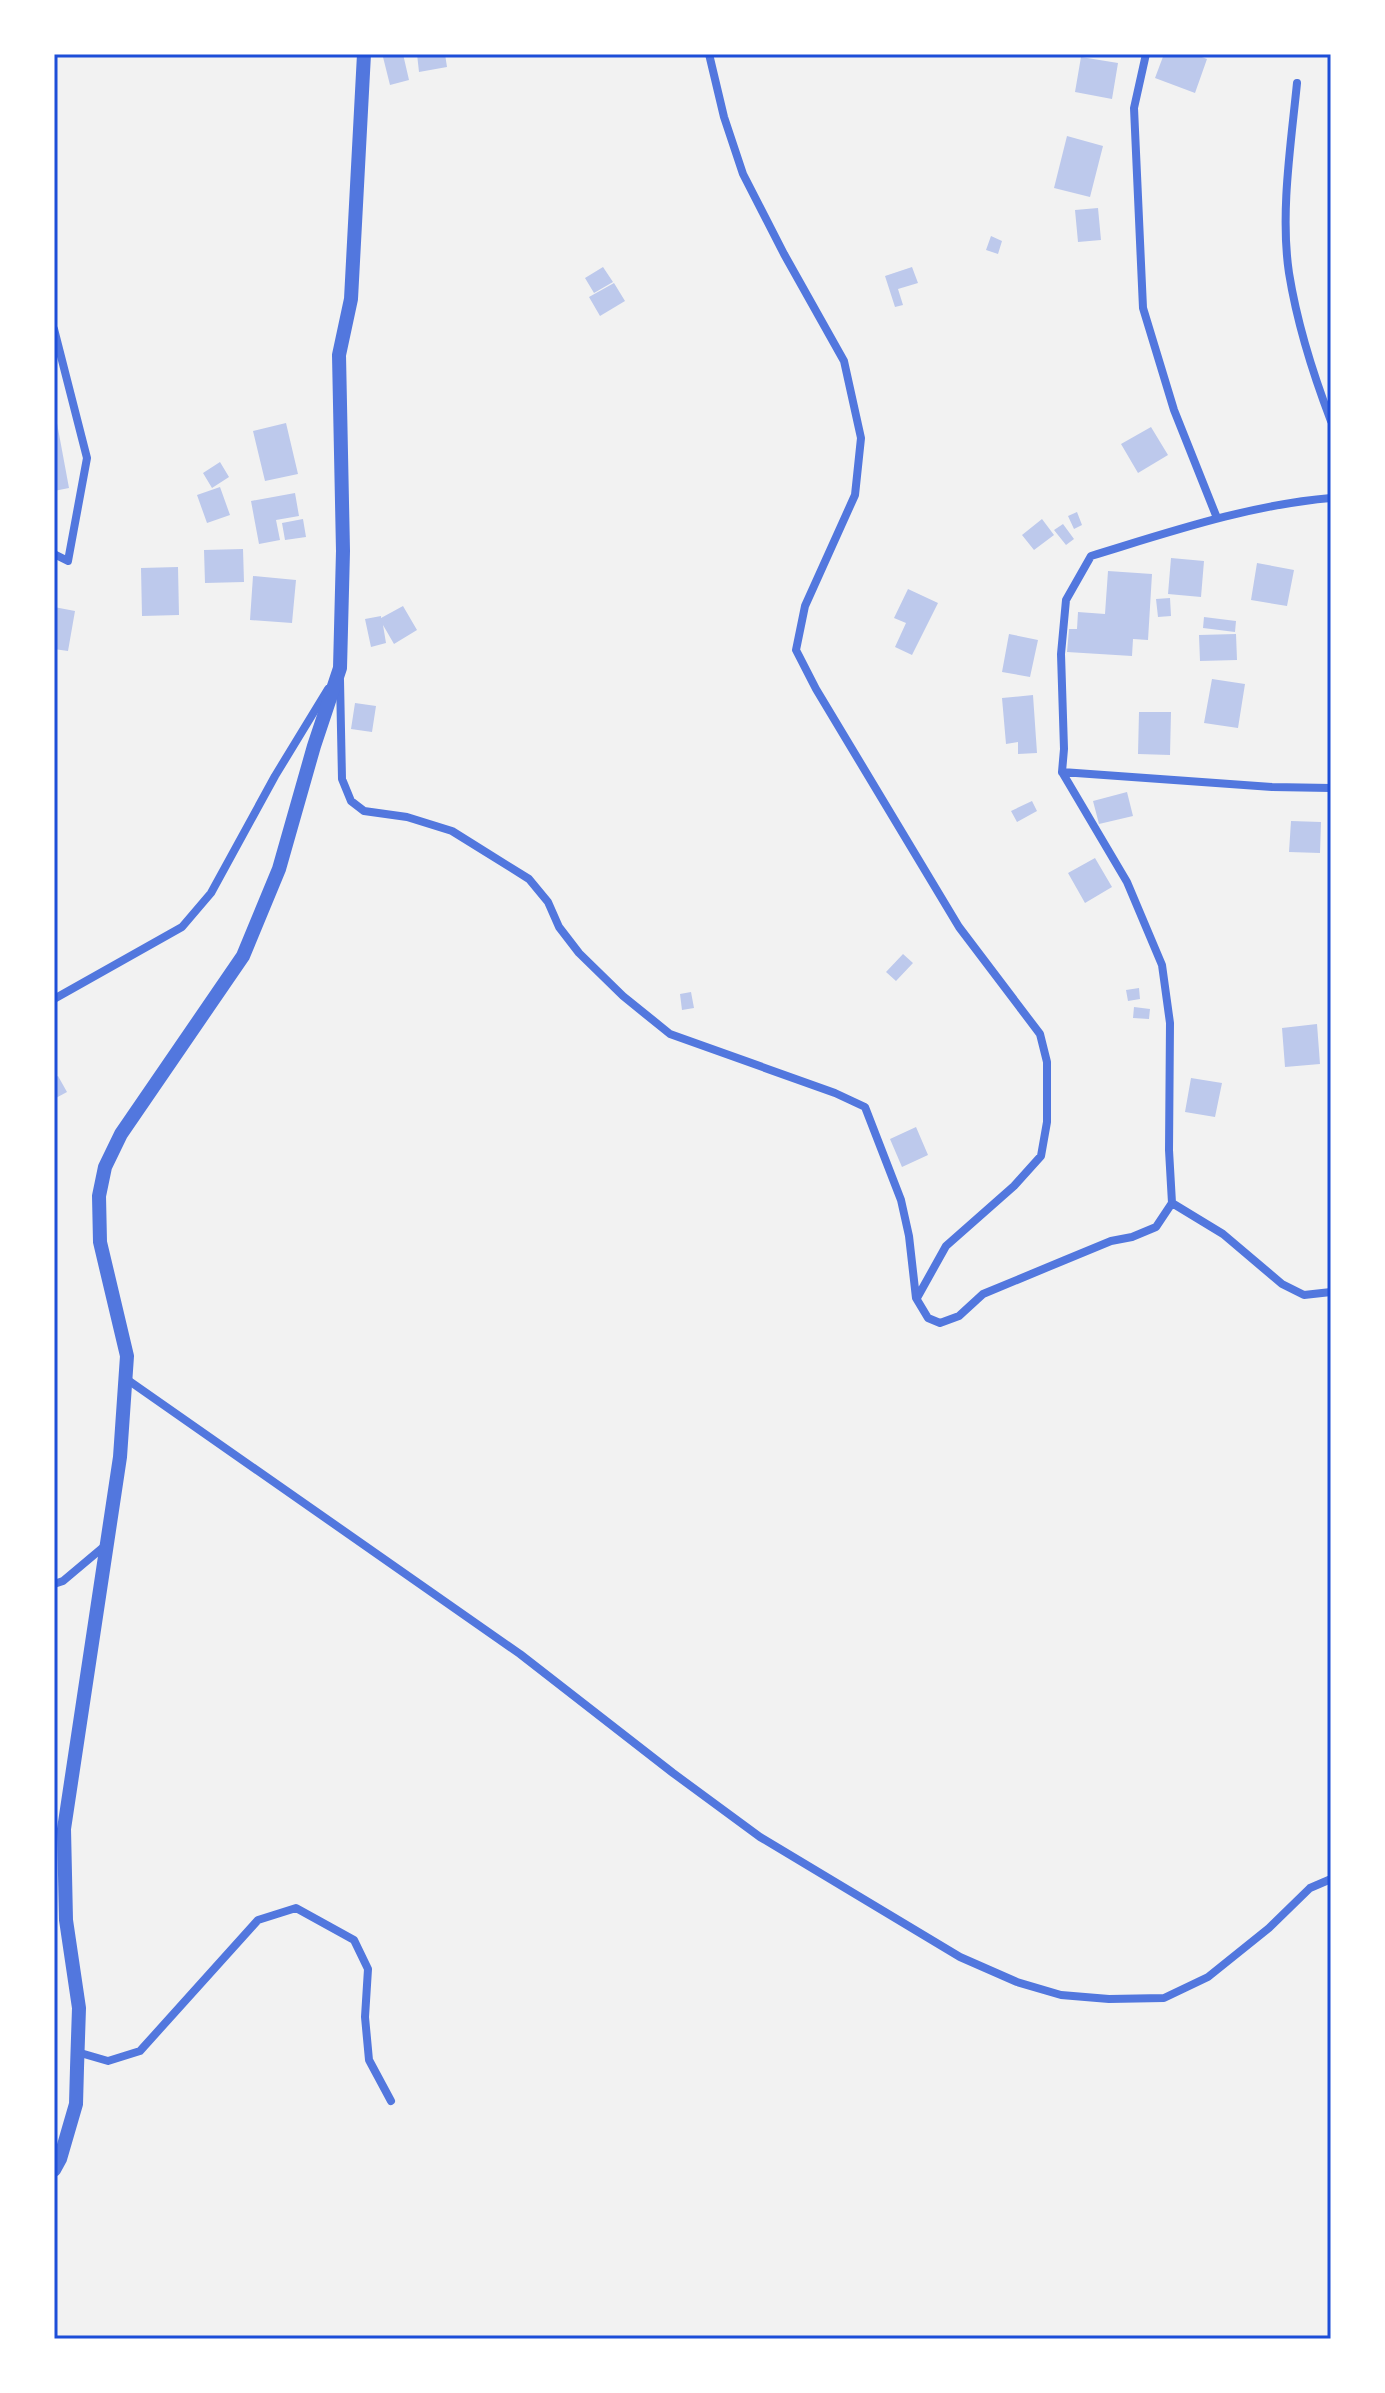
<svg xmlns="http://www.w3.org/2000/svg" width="1385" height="2393" font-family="'Varela Round',sans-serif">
<rect width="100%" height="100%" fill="#f2f2f2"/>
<!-- building -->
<path fill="#bdc9ec" d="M403,54L409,80L390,85L383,57Z
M417,54H445L447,67L419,72Z
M1164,54H1194L1207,59L1195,93L1155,78Z
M1081,57L1118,63L1112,99L1075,92Z
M1067,136L1103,146L1090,197L1054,188Z
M1098,208L1101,240L1078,242L1075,210Z
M991,236L1002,241L998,254L986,250Z
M603,267L613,282L594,293L585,278Z
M912,267L918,283L898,289L903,305L895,307L885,276Z
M614,283L625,301L600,316L589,297Z
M54,407L69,488L54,491Z
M286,423L298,474L265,481L253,431Z
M1151,427L1168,455L1138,473L1121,444Z
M220,462L229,477L212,488L203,473Z
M220,487L230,515L207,523L197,495Z
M295,493L299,516L276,520L280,540L259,544L251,501Z
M1077,512L1082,525L1074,529L1068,516Z
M303,519L306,537L285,540L282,523Z
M1042,519L1054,535L1034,550L1022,535Z
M1063,524L1074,539L1066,545L1054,530Z
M243,549L244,582L205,583L204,550Z
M1171,558L1204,561L1201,597L1168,594Z
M1257,563L1294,570L1287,606L1251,600Z
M178,567L179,615L142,616L141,568Z
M1108,571L1152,574L1148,640L1133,639L1132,656L1067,652L1069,629H1077L1078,612L1105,614Z
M253,576L296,580L292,623L250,620Z
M908,589L938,603L912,655L895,647L906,623L894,618Z
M1170,598L1171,616L1158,617L1156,599Z
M403,606L417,630L394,644L383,625L386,643L371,647L365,619L381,616V618Z
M54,607L75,611L68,651L54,649Z
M1204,617L1236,621L1235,632L1203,628Z
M1009,634L1038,640L1030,677L1002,672Z
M1236,634L1237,660L1200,661L1199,635Z
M1212,679L1245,684L1238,728L1204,723Z
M1033,695L1037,753L1018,754V742L1006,744L1002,698Z
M355,703L376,706L372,732L351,729Z
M1139,712H1171L1170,755L1138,754Z
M1127,792L1133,816L1099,824L1093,801Z
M1032,801L1037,811L1017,822L1011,811Z
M1291,821L1321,822L1320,853L1289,852Z
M1095,858L1112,887L1085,903L1068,873Z
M903,954L913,963L896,981L886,972Z
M1139,988L1140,999L1128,1001L1126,990Z
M691,992L694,1008L682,1010L680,994Z
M1134,1007L1150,1009L1149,1019L1133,1018Z
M1317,1024L1320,1064L1285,1067L1282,1028Z
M58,1076L67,1092L54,1099V1078Z
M1191,1078L1222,1083L1215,1117L1185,1112Z
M916,1127L928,1155L902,1167L890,1139Z"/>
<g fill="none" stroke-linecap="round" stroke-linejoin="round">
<!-- minor -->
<path stroke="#5277de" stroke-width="8" d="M709,54L724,117L743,174L784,254L844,361L861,438L855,495L805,606L796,650L816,689L959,927L1040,1034L1047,1062V1122L1041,1156L1014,1186L946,1246L917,1298
M1146,54L1134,108L1143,308L1174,410L1217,518
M1297,83C1291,144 1280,213 1289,273C1297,323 1313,374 1331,421
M54,329L87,458L68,561L54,554
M340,680L342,779L351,801L364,811L407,817L452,831L529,879L548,902L559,927L579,953L623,996L670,1034L835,1093L865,1107L901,1200L909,1236L916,1298L928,1318L940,1323L959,1316L983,1294L1065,1260L1111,1241L1132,1237L1156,1227L1172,1203L1169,1150L1170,1023L1162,965L1127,882L1062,772L1064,749L1061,654L1066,600L1091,556C1170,532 1249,505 1331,498
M1062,772L1272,787L1331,788
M54,999L182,927L211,893L275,776L328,689
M1172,1203L1223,1234L1282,1284L1304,1295L1331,1292
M125,1378L520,1654L673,1773L760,1837L960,1957L1017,1982L1061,1995L1109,1999L1164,1998L1208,1977L1269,1928L1310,1888L1331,1879
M54,1584L63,1581L107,1544
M77,2052L108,2061L140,2051L258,1920L296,1908L354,1940L368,1969L365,2017L369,2060L391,2101"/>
<!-- tertiary -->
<path stroke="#5277de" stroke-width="14" d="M54,2170L60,2159L76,2104L77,2068L79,2008L66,1920L64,1829L120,1457L127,1356L100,1242L99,1196L105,1167L121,1134L243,956L279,869L314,746L340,668L343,551L339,355L351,299L364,54"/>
</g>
<!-- border -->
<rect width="1385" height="2393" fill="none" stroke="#ffffff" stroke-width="112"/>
<rect x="56" y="56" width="1273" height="2281" fill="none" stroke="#1d4ed8" stroke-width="3"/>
</svg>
